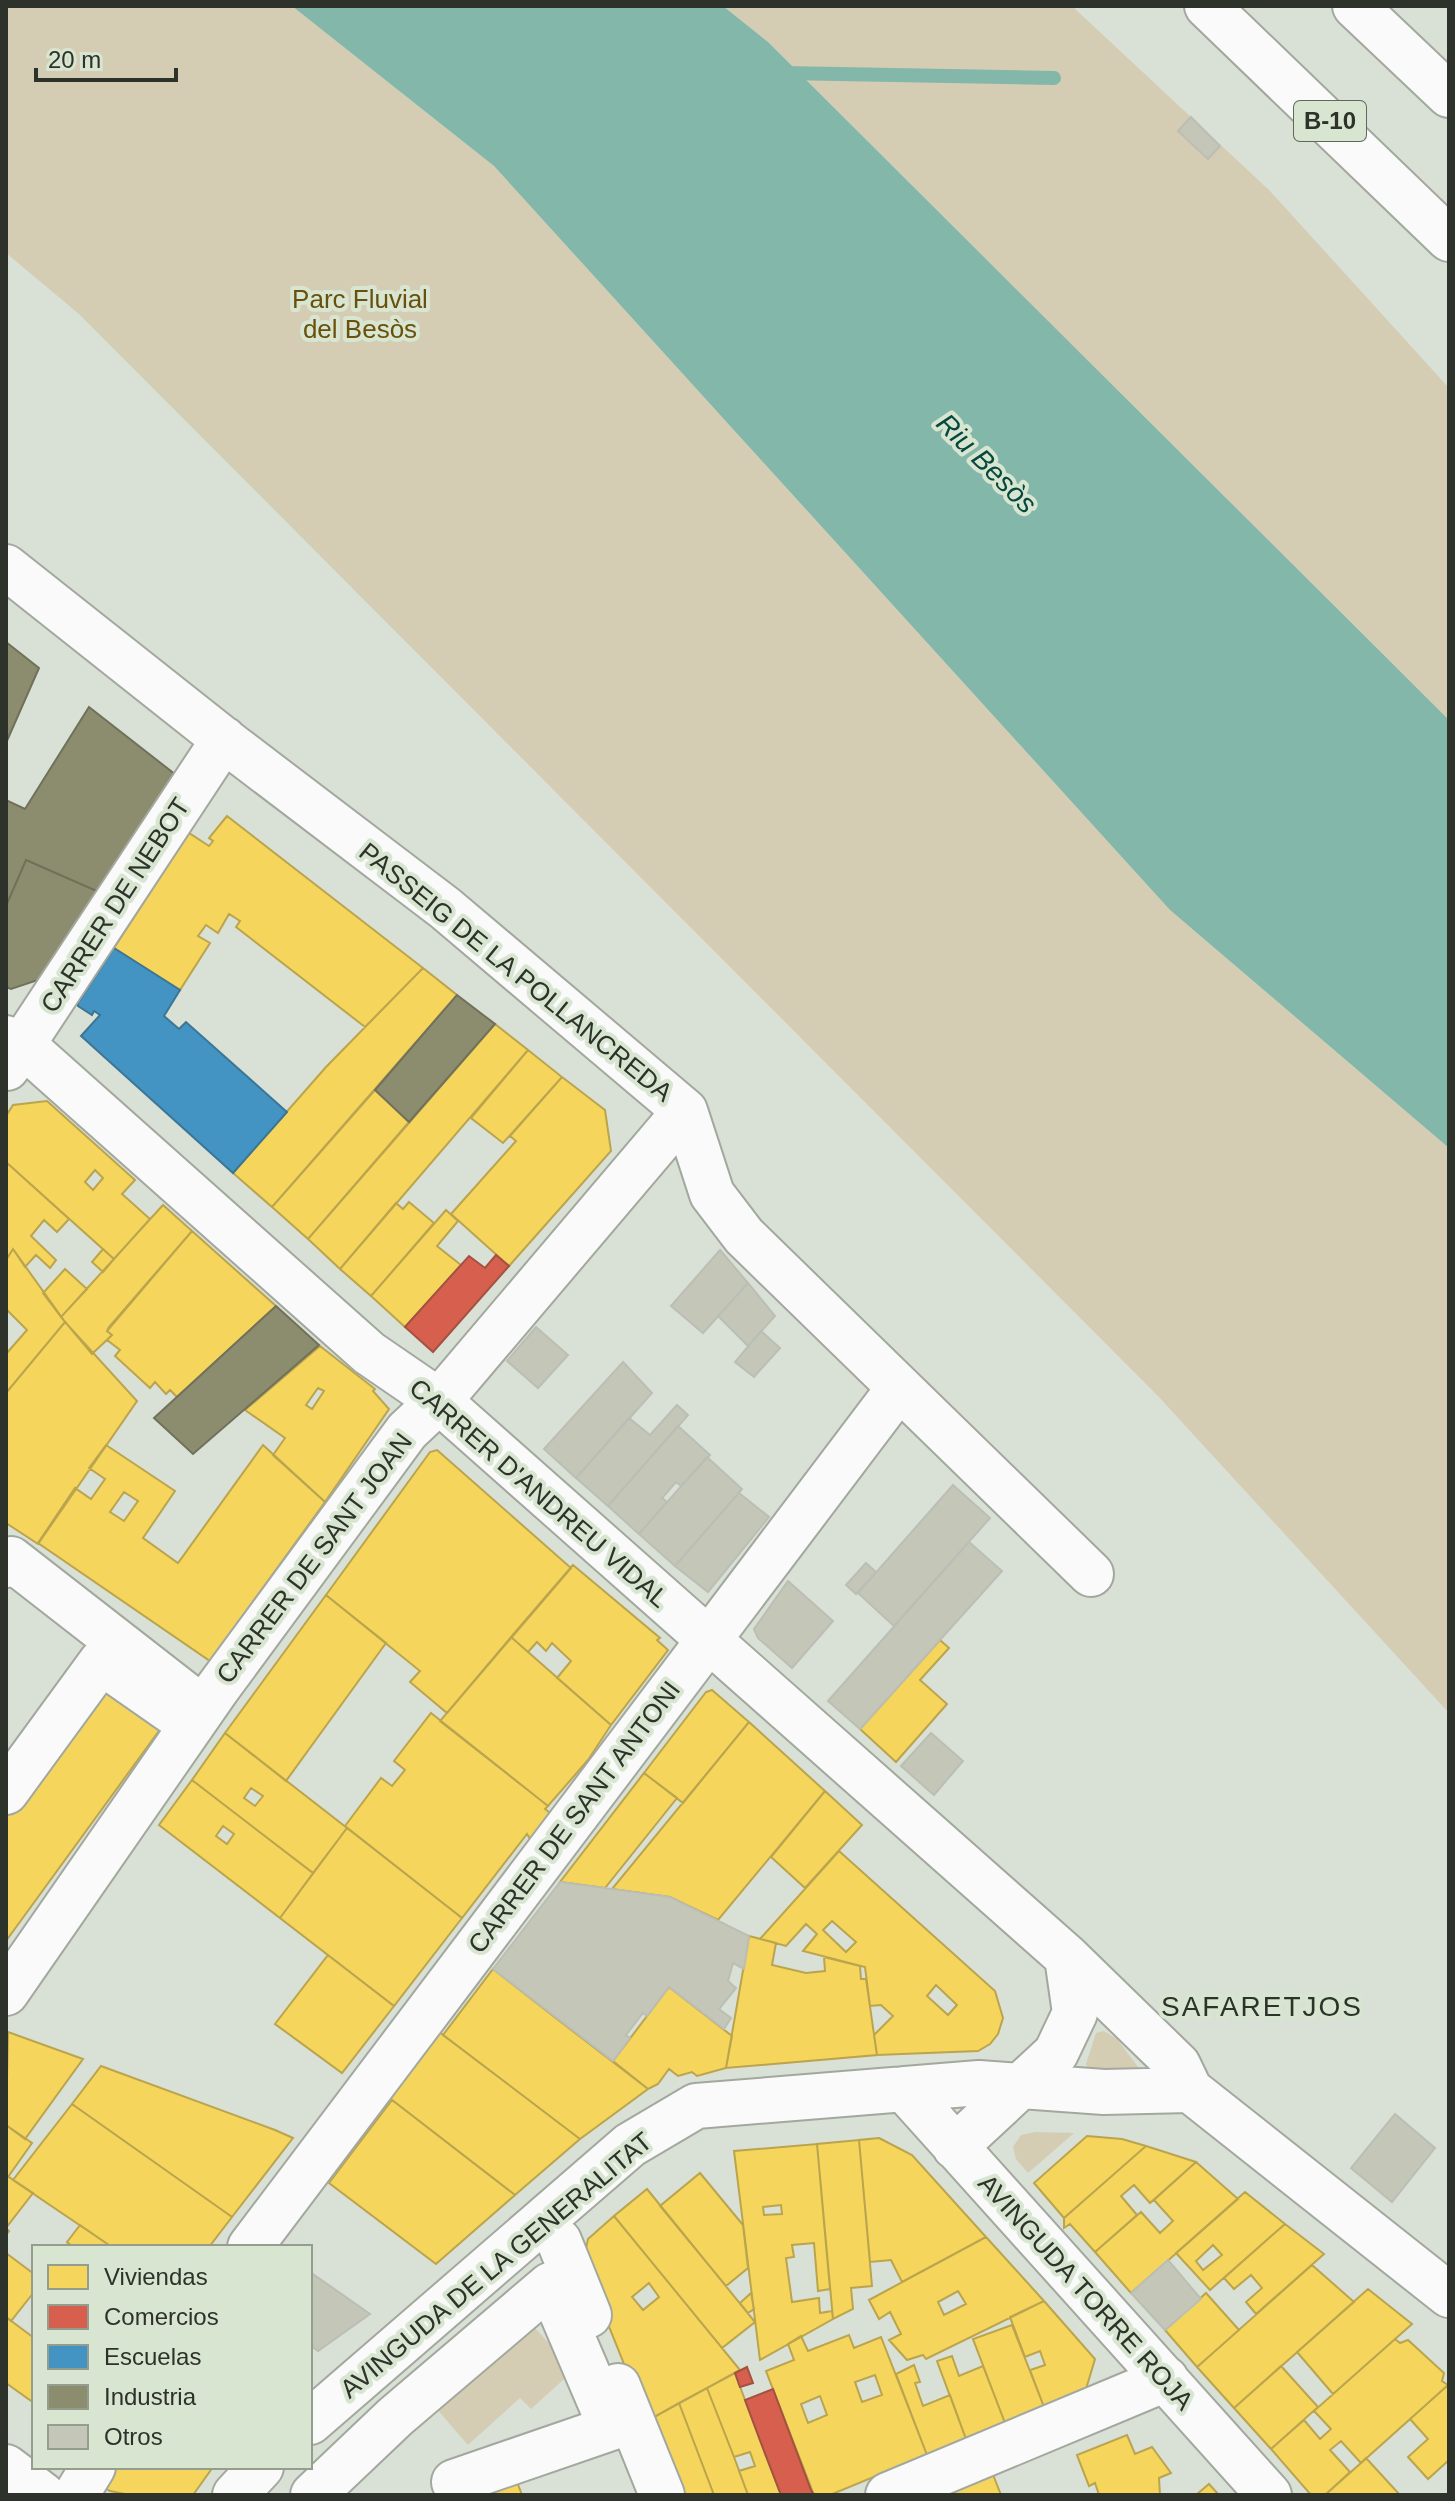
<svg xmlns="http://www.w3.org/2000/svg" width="1455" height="2501" font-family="Helvetica,sans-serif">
<rect width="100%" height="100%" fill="#d9e0d5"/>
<!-- green -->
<path fill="#d4cdb3" d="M6,6H292L494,166L1170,910L1449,1148V1713L1158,1396L79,314L6,253Z
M723,6H1072L1270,191L1449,388V720L768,42Z
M1104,2031L1117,2039L1144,2075L1090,2071L1086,2064L1096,2033Z
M1035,2132L1074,2133L1028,2173L1016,2159L1013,2147L1021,2135Z
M530,2322L573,2371L531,2409L520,2398L468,2445L435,2407Z"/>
<!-- water -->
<path fill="#82b7a9" d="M292,6H723L768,42L1449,720V1148L1170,910L494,166Z"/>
<!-- homes -->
<path fill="#f6d55c" stroke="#baa44d" stroke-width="2" fill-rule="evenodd" d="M227,816L423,968L365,1027L236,927L240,921L229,914L218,933L206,925L198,936L210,943L180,990L114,948L189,833L209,846L213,841L209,838Z
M423,968L457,995L272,1207L233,1173L326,1067Z
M495,1024L528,1050L340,1269L308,1239Z
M528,1050L562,1077L503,1143L471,1118Z
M562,1077L605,1110L611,1151L509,1266L451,1214L516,1141L510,1136Z
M375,1090L409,1122L308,1239L272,1207Z
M47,1101L135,1180L122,1194L150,1219L114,1259L6,1162V1116L13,1105ZM95,1170L103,1178L93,1190L85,1182Z
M6,1162L69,1219L57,1232L44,1220L31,1236L56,1260L50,1268L36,1255L25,1267L13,1249L6,1260Z
M409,1202L434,1223L371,1296L340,1269L396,1203L403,1209Z
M163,1205L192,1231L109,1327L107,1331L112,1335L92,1354L61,1317Z
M446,1210L458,1221L437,1246L461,1265L405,1327L371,1296Z
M192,1231L276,1306L177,1397L170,1390L166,1394L155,1382L150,1388L115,1356L120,1350L107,1340L112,1335L107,1331Z
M13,1249L65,1322L6,1393V1354L27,1330L6,1309V1260Z
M103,1249L114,1259L103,1272L92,1262Z
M65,1269L87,1289L61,1317L43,1293Z
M65,1322L137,1401L38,1544L6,1523V1393Z
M320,1346L375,1389L373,1391L389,1409L325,1502L273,1455L285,1438L245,1410ZM318,1388L324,1391L312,1409L306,1405Z
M106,1445L175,1491L143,1538L178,1563L263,1445L325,1502L210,1661L38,1543L75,1488L91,1499L105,1479L89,1468ZM124,1492L138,1501L124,1521L110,1512Z
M437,1450L571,1568L447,1713L410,1682L420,1671L326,1595L430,1452Z
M573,1565L660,1638L657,1640L668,1650L611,1725L557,1678L571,1661L552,1643L546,1651L537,1642L528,1652L511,1637Z
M326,1595L386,1643L286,1781L225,1733Z
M511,1637L611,1725L588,1760L548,1806L440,1721Z
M940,1640L949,1648L920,1680L947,1704L896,1762L860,1729Z
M101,1668L169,1717L6,1941V1798Z
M712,1690L749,1722L683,1803L644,1773L706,1692Z
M431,1713L548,1806L545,1809L550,1813L530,1839L527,1834L462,1918L345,1826L381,1778L392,1786L405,1770L394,1761Z
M749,1722L825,1791L718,1920L670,1897L612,1889Z
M225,1733L347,1828L313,1873L192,1780ZM251,1788L263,1796L255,1806L244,1798Z
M644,1773L677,1798L605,1888L560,1882Z
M192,1780L313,1873L280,1918L159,1825ZM223,1826L234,1834L227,1844L216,1836Z
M825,1791L862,1825L805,1888L771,1857Z
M347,1828L462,1918L394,2006L280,1918Z
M839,1851L995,1991L1003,2018L998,2034L990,2044L978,2051L877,2055L874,2035L893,2016L881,2005L870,2006L865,1967L803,1951L817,1934L806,1924L786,1946L760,1939ZM832,1921L856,1942L846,1952L823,1930ZM936,1985L957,2005L948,2015L927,1996Z
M749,1936L776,1943L772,1965L806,1973L825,1971L824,1957L860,1966L861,1979H866L877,2055L726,2068Z
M328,1955L394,2006L342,2073L275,2024Z
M493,1969L548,2012L648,2089L580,2139L443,2035Z
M669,1987L732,2036L726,2068L697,2076L692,2072L678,2076L669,2069L658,2084L648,2089L613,2061Z
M438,2031L580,2139L515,2195L387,2096Z
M8,2032L83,2059L25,2139L6,2125Z
M101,2066L275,2130L293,2138L232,2217L72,2104Z
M392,2100L515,2195L436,2264L329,2183Z
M72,2104L232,2217L209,2247H112L13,2180Z
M6,2125L32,2143L8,2177L6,2175Z
M1087,2136L1122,2139L1146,2146L1064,2218L1034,2183Z
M879,2138L912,2155L986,2237L902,2282L891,2260L870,2262L859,2140Z
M859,2140L872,2286L851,2288L853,2309L833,2319L817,2144Z
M817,2144L830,2289L818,2291L814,2243L792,2245L794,2257L786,2258L792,2302L819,2298L820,2313L832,2311L833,2319L760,2360L734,2151ZM781,2205L782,2214L764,2215L763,2207Z
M1146,2146L1196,2162L1150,2203L1134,2185L1121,2196L1137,2215L1095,2252L1070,2224L1064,2228V2218Z
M1196,2162L1238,2199L1131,2293L1095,2252L1141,2212L1160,2233L1173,2221L1154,2200Z
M700,2173L743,2225L748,2268L726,2286L660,2206Z
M6,2175L33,2193L6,2228L9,2231L6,2235Z
M647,2189L755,2322L722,2348L614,2216Z
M1245,2192L1285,2224L1210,2290L1176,2253ZM1213,2245L1222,2255L1203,2270L1196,2261Z
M614,2216L740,2370L647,2421L583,2262L588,2239ZM649,2283L659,2297L643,2310L632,2297Z
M1285,2224L1324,2254L1256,2314L1246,2302L1262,2288L1251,2275L1234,2289L1224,2278Z
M80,2225L106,2243L112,2247H73L67,2242Z
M986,2237L1044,2301L926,2359L923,2355L907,2360L889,2340L901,2334L890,2312L879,2319L869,2300ZM958,2291L966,2304L944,2315L938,2302Z
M6,2253L34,2274V2292L11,2321L6,2317Z
M1312,2265L1354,2302L1234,2408L1197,2367Z
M1368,2289L1412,2324L1333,2394L1297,2352Z
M751,2293L754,2309L748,2313L740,2303Z
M1206,2293L1239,2330L1197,2367L1165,2330Z
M1044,2301L1095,2359L1086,2389L1044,2407L1030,2370L1045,2365L1040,2351L1025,2357L1010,2317Z
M6,2317L34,2338V2403L6,2383Z
M1012,2325L1044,2407L1005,2423L973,2339Z
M849,2335L854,2348L881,2337L927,2455L830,2495H814L766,2371L794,2360L788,2344L801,2336L808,2351ZM875,2375L882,2395L862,2402L855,2382ZM820,2396L827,2415L808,2423L801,2404Z
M1395,2339L1400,2343L1408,2340L1444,2373L1442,2381L1448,2385L1361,2463L1341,2441L1330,2450L1350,2472L1325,2495H1311L1271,2449L1304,2420L1320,2439L1331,2429L1314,2411Z
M952,2356L959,2376L983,2366L1005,2423L966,2439L937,2361Z
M914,2365L920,2382L915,2383L923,2406L950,2395L966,2439L927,2455L896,2374Z
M1281,2366L1318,2407L1271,2449L1234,2408Z
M735,2373L761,2443L781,2495H748L739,2471L755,2466L750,2452L734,2457L707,2388Z
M1448,2385L1449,2460L1428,2479L1408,2457L1428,2439L1410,2419Z
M707,2388L734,2457L748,2495H714L679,2403Z
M679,2403L714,2495H676L647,2421Z
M1127,2435L1135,2454L1152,2447L1171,2473L1159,2478L1160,2495H1099L1095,2483L1089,2486L1077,2455Z
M1366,2458L1400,2495H1325L1361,2463Z
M511,2466L522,2495H461Z
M114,2467H213L193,2495H130L110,2491L100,2485Z
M992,2472L1001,2495H940Z
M1209,2484L1219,2495H1196Z"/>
<!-- shops -->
<path fill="#d6604d" stroke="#a35242" stroke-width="2" d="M496,1255L509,1266L433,1352L405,1327L469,1256L485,1268Z
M747,2367L753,2383L740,2387L735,2373Z
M773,2389L811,2490L814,2495H781L761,2443L745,2400Z"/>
<!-- schools -->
<path fill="#4393c3" stroke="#3c7695" stroke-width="2" d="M114,948L180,990L164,1016L179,1029L186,1022L287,1112L233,1173L81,1036L100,1015L94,1011L92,1015L78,1006V1003Z"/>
<!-- industry -->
<path fill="#8c8c6e" stroke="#70715a" stroke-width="2" d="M6,642L39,668L6,743Z
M89,707L176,775L99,892L26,860L6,906V800L25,809Z
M26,860L99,892L41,979L11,989L6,987V906Z
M457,995L495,1024L409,1122L375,1090Z
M276,1306L319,1345L193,1454L154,1418Z"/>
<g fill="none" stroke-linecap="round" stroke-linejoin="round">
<!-- stream -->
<path stroke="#82b7a9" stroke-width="14" d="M783,73L1054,78"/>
</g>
<!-- building -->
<path fill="#c4c7b7" stroke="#bbbeb5" stroke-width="2" d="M1191,117L1220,146L1208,159L1178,131Z
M720,1250L748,1283L703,1333L671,1306Z
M748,1283L775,1316L748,1346L718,1316Z
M536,1327L568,1355L538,1388L507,1361Z
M761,1331L780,1348L754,1377L735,1362Z
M623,1362L652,1393L576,1478L544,1449Z
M677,1405L688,1415L608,1506L576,1478L629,1418L650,1435Z
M678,1426L710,1455L681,1486L676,1482L662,1498L667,1502L639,1534L608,1506Z
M707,1457L742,1489L675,1566L639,1534Z
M953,1485L990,1518L894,1626L858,1593Z
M739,1493L769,1517L708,1592L675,1566Z
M969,1542L1002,1571L860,1729L828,1701Z
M866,1563L876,1572L856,1594L846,1585Z
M788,1581L833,1621L792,1668L758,1638L754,1629Z
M931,1733L963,1761L934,1795L901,1766Z
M560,1882L670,1897L749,1936L744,1969L733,1963L728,1981L736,1988L719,2009L731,2018L724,2029L669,1987L647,2016L643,2013L626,2035L630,2038L613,2061L493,1969Z
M1395,2114L1435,2148L1392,2202L1351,2168Z
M1168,2260L1201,2299L1165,2330L1131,2293Z
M310,2272L370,2314L318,2351L310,2345Z"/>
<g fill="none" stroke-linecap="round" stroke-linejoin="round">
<!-- street casing -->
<g stroke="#a3a89f" stroke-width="48">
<path id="street" d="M6,567L232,746L445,908L685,1111L712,1194L744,1236L1091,1574
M6,1038L23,1045L369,1353L439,1401L1067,1957L1178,2065L1190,2090
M7,1068L224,739
M6,1565L11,1559L187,1696L174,1713L101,1662L6,1792
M6,1993L217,1689L407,1431L439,1401L685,1111
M904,2089L1269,2495
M955,2147L1056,2053L1075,2013L1067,1957
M559,2241L589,2315
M250,2247L899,1388
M618,2386L662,2495
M310,2422L630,2145L696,2106L979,2083L1104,2092L1190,2090L1449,2295
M76,2495L93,2467
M235,2495L261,2467
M313,2495L395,2417L550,2285L611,2428L454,2482L460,2495
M888,2495L1166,2379"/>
</g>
<!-- secondary casing -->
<g stroke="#a3a89f" stroke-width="48">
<path id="secondary" d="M6,2467L43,2495"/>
</g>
<!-- highway casing -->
<g stroke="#a3a89f" stroke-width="48">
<path id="highway" d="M1207,6L1449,239
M1355,6L1449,95"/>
</g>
<!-- street -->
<use href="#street" stroke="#f9faf9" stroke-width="44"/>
<!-- secondary -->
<use href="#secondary" stroke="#f9faf9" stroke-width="44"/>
<!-- highway -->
<use href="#highway" stroke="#f9faf9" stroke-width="44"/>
</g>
<g text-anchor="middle" stroke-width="8" stroke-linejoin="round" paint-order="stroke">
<!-- shield labels -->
<rect fill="#d8e5d0" stroke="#60685c" stroke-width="2" x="1294" y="101" width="72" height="40" rx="6"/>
<g font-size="24" font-weight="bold" fill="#2d322a">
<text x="1330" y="129">B-10</text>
</g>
<!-- park labels -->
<g font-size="26" fill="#69500c" stroke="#d8e5d0">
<text x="360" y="308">Parc Fluvial<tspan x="360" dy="30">del Besòs</tspan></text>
</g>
<!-- street labels -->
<g font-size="26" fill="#2d322a" stroke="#d8e5d0">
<text transform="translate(115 905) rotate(-57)" y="9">CARRER DE NEBOT</text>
<text transform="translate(516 972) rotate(39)" y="9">PASSEIG DE LA POLLANCREDA</text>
<text transform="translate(539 1493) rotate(41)" y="9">CARRER D'ANDREU VIDAL</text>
<text transform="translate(314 1558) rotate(-53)" y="9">CARRER DE SANT JOAN</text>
<text transform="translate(574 1817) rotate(-53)" y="9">CARRER DE SANT ANTONI</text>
<text transform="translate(496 2265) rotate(-40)" y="9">AVINGUDA DE LA GENERALITAT</text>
<text transform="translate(1086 2292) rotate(48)" y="9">AVINGUDA TORRE ROJA</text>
</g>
<!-- water labels -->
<g font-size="28" font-style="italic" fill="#04483e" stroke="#d8e5d0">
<text transform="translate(987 463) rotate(45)" y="10">Riu Besòs</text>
</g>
<!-- neighbourhood labels -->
<g font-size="28" letter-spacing="2" fill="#2d322a" stroke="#d8e5d0">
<text x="1262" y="2016">SAFARETJOS</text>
</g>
</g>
<!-- border -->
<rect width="1455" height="2501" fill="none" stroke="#2d322a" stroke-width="16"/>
<!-- legend -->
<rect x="32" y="2245" width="280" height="224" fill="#d8e5d0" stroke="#949d8e" stroke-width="2"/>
<rect x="48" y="2265" width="40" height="24" fill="#f6d55c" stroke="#949d8e" stroke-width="2"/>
<text x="104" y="2285" font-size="24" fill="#2d322a">Viviendas</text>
<rect x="48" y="2305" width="40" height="24" fill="#d6604d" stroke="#949d8e" stroke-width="2"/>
<text x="104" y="2325" font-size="24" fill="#2d322a">Comercios</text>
<rect x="48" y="2345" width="40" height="24" fill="#4393c3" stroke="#949d8e" stroke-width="2"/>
<text x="104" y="2365" font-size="24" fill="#2d322a">Escuelas</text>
<rect x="48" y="2385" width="40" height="24" fill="#8c8c6e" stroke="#949d8e" stroke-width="2"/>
<text x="104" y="2405" font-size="24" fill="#2d322a">Industria</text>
<rect x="48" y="2425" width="40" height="24" fill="#c4c7b7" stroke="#949d8e" stroke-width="2"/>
<text x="104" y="2445" font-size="24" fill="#2d322a">Otros</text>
<!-- scale -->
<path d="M36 68v12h140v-12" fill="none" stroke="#2d322a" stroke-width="4"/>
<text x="48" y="68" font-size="24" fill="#2d322a" stroke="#d8e5d0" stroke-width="6" paint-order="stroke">20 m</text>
</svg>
